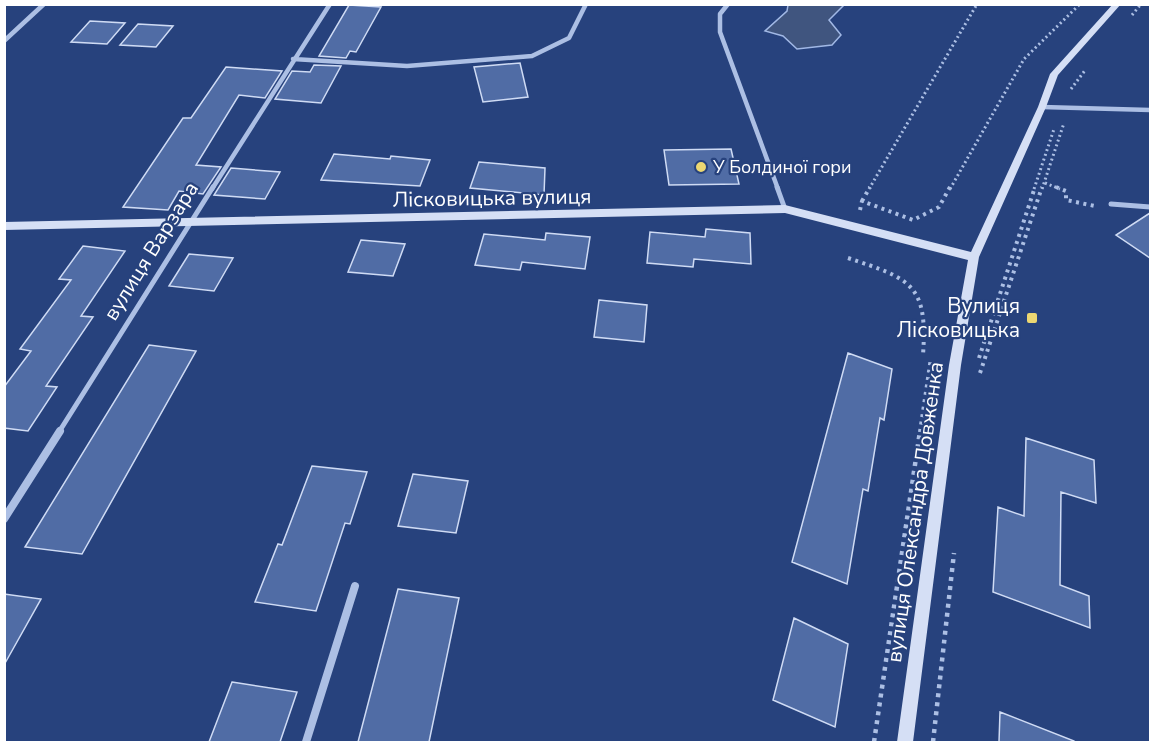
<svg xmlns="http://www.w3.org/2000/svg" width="1155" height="747" font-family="'Nunito Sans',sans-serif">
<rect width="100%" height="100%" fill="#27427d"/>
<!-- water -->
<path fill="#40557f" stroke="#a1b8e5" stroke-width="1.5" d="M788,5H844L829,20L841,35L832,45L797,49L783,36L765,31L787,11Z"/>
<!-- building -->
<path fill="#506ca5" stroke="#cfdbf4" stroke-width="1.5" d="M349,5L381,7L356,52L350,51L346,58L319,56Z
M90,21L125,23L107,44L71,42Z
M138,24L173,26L156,47L120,45Z
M520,63L528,97L483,102L474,67Z
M314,65L341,66L321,103L275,99L292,71L310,72Z
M226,67L282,71L265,98L239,95L196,165L221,167L203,194L179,191L168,210L123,207L183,118H191Z
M731,149L739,184L669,185L664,150Z
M334,154L390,159L391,156L430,160L420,186L321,180Z
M479,162L545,168L544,195L470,188Z
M231,168L280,172L265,199L214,195Z
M1150,213V258L1116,235Z
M706,229L750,233L751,264L694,259L693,267L647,263L650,232L705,237Z
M546,233L590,237L585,269L522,262L520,270L475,265L484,234L545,240Z
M361,240L405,244L393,276L348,272Z
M83,246L125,251L81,316L93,317L46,386L57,387L28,431L4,428V387L31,351L20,349L71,280L59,279Z
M189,254L233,258L214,291L169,286Z
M599,300L647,305L644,342L594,337Z
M149,345L196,351L82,554L25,547Z
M848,353L892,369L884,420L880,418L868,491L863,489L847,584L792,562Z
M1026,438L1094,460L1096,503L1061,492L1060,585L1089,596L1090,628L993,592L998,507L1024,516Z
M312,466L367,472L350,524L345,523L316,611L255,602L278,544L282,545Z
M413,474L468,481L456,533L398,526Z
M398,589L459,598L429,742H358Z
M4,594L41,599L4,665Z
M794,618L848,644L835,727L773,700Z
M232,682L297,692L280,742H209Z
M1000,712L1074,741V742H999Z"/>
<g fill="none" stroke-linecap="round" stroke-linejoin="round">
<!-- path-far2 -->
<path stroke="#acbfe4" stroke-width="3" stroke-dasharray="2 3" stroke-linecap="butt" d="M1132,15L1141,4
M1071,89L1086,69
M1045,183L1060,189
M869,189L977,4
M950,189L1024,59L1080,4
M1034,189L1054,129
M1042,189L1064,123"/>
<!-- path-far1 -->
<path stroke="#acbfe4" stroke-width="4" stroke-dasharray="3 4.5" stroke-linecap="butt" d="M1056,187L1066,191V200L1095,206
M862,201L870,187
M860,210L862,201L913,220L939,207L950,187
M848,258C911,279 928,284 923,355
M979,358L1035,187
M980,373L1042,187
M920,432L931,358"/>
<!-- path -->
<path stroke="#acbfe4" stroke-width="4.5" stroke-dasharray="4 5" stroke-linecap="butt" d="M874,742L920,431
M933,742L954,553"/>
<!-- minor-far2 -->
<path stroke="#acbfe4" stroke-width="4.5" d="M728,4L720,14V32L778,189
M4,41L44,4
M293,59L407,66L532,56L569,38L586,4
M1042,107L1150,110
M212,189L330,4"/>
<!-- minor-far1 -->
<path stroke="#acbfe4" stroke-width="5" d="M777,187L785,209
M1111,204L1150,207
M59,432L213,187"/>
<!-- minor -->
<path stroke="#acbfe4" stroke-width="8" d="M4,519L60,431
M306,742L355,586"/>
<!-- secondary -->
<path fill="#d5dff5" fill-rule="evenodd" d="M1113,4H1121L1058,75L1046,107L979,257L961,365L913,742H897L949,365L968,260L785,213L4,230V222L785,205L971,252L1038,107L1050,74Z"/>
</g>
<!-- markers -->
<g fill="#ecd772" stroke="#27427d" stroke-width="2">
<circle cx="701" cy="167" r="6"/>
<rect x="1026" y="312" width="12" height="12" rx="3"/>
</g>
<g text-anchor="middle" stroke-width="4.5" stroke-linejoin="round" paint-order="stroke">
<!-- far-poi labels -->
<g font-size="18" fill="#fff" stroke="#27427d" text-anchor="start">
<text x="713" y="173">У Болдиної гори</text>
</g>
<!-- street labels -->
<g font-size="21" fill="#fff" stroke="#27427d">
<text transform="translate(492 198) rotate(-1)" y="7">Лісковицька вулиця</text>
<text transform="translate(151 251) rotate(-58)" y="7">вулиця Варзара</text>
<text transform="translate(915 512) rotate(-82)" y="7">вулиця Олександра Довженка</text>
</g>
<!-- poi labels -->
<g font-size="21" fill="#fff" stroke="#27427d" text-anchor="end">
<text x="1020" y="313">Вулиця<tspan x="1020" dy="24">Лісковицька</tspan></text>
</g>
</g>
<!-- border -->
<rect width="1155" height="747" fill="none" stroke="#ffffff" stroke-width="12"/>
</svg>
